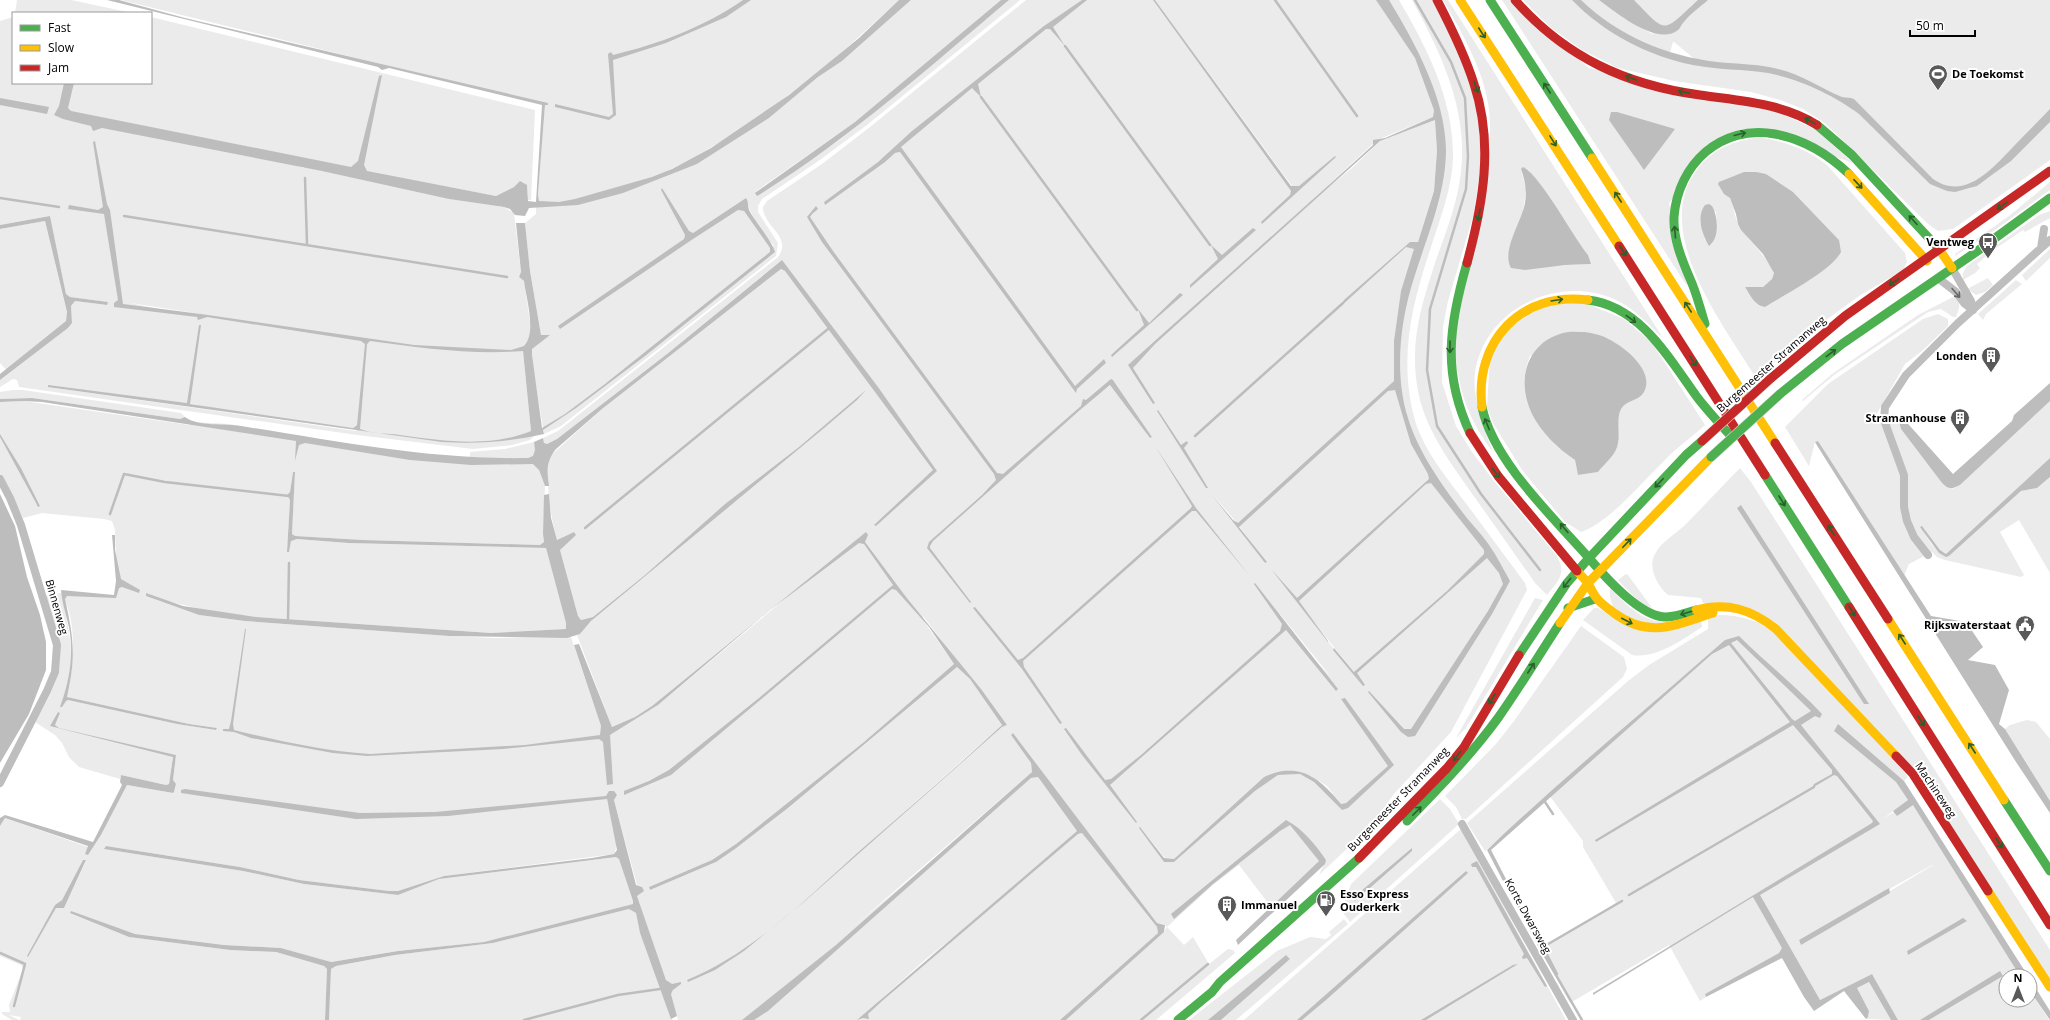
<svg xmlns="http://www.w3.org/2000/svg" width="2050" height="1020" font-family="'Open Sans',sans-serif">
<rect width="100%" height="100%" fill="#fff"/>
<!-- green -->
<path fill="#ebebeb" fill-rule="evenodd" d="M17,0H71L132,13H15Z
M121,0H899C831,64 757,126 673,168C656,178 635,184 617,191L697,164L769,118L818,77L842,61L911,0H1001L855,122L755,192L777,183L841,139L1009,0H1020L867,125L817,162L762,199L758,206V212L778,243L776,256L561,426L544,434L531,355L532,349L549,335H541L530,271L525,223L536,214V203L539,201L538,194L545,105H548ZM662,189L689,232L693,233L746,198C750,216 762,232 774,246L770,248L744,211L738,210L647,267L684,239L685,235L661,190Z
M1026,0H1153L1291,191L1290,195L1280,204L1321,168L1299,186H1292L1155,0H1399C1427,48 1454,100 1453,158C1452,188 1441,216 1432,244C1413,301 1399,353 1413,413C1421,448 1447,478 1468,506C1487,532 1506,557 1525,583L1527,590L1451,732L1394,794L1369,828L1319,875L1326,860L1292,827L1319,861L1271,907L1239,865L1213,885L1167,927L1184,945L1193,937L1209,964L1228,949L1233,950L1235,953L1156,1020H1066L1164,932L1167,927L1164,924L1157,923L1013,733L1011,735L1031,763L1032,772L853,927L1031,778L1038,777L1077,831L961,931L926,959L879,1001L881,1002L1078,834L1082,833L1157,927L1158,933L1060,1020H678L671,994L673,990L681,984V983L672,985L666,980L637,896L642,887L637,885L614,800L617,795H606C608,810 621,842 614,854L444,876L398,891H389L299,880L240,867L106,846L105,849L243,871L304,884L398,895L439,879L616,857L619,858L633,901V904L484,942L398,951L330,962L281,948L224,945L135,934L70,913L129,937L230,950L276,952L324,966L327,969L325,1020H20L21,1017L9,1015L19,1020H12L2,1014V1012H10L9,1005L23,969L21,965L0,956V826L5,818L88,847V855L101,835L127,785L172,793L174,792L176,785L173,780L176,755L59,728L55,725L60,713L58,712L50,726L173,756L169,784L166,785L121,775L120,779L79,767L69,757L62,743L55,735L35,722C46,702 60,681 60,656C60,643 49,611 45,596L61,593L113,596L117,589L115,530L112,521L104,519L42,513L23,518L0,473V437L36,503L40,506L21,468L0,434V402L24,401L189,425L191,422L230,424L298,438L452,458L470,459V452L505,449L534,442L539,470L545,486L543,534L544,542L540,545L363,540L295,536L292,534L295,472H293L290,492L288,497L290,500L287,552H289L291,540L297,539L348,543L546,548L566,623V629L491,633L256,617L209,611L146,596L199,615L245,621L449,636L495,638L571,637L601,726V735H610L658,705L822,568L652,706L635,717L612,727L577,635L580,634L591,621L823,429L865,391L799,447L725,504L645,575L593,617L581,620L578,616L560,550L574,532L557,540C550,514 546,485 549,457L602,409L781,269L785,271L828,323L779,262L667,354L557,439L547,444L544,443L543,438L558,431L778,257C793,236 763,227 763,207L767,201L822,164L870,127ZM1434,110L1440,173L1418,247L1411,242H1418L1434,191L1437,151L1435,120L1380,141L1352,168L1310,202L1377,140L1433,117ZM901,147L950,216L900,152L895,153L825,204L824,202L878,162ZM1028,323L1075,387L1104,359L1106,363L1077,389L1064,376ZM1111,380H1113L1152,437L1150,438L1111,385L1096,396L1022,460ZM1213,495L1237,523L1266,563H1265ZM1271,569L1354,672L1360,682ZM61,593C78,619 74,668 67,697L189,724L217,728L216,730L177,724L68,700L62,701C77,663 70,632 61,593ZM1279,613L1331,677L1286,630L1123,771L1280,631L1283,624ZM923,616L1007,725L1002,727L851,859L1002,725L970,679L957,667L788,808L735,849L716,862L650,890L649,887L712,860L736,844L864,742L954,664L923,620ZM1389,766L1342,810L1314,782L1300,774L1278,775L1255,791L1174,862H1164L1140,827L1165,858L1174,859L1264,777L1289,770L1311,776L1327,786L1341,804L1346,803ZM83,860L86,861L64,908H56L28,957L55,905L62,900Z
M1412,0H1434L1478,99L1481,164L1474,213L1448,301L1443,327L1442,382L1456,426L1472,452L1494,481L1557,556C1567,574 1558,581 1547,595L1535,583C1516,556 1497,529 1478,502C1453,466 1423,429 1417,385C1410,339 1422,303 1436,260C1446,232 1458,202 1461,171C1468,109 1441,53 1412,0Z
M1443,0H1448L1663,338C1648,324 1633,307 1614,299C1556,274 1484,310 1475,373C1472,399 1484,429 1493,452C1467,418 1459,390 1454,347L1490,134C1490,123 1490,113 1488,103C1482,67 1461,31 1443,0ZM1521,169L1528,170L1566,222L1590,264L1545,266L1523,212L1526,190Z
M1502,0H1509L1589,68L1771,109L1815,129L1853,163L1836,157L1801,137H1720L1669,203L1687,286Z
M1523,0H1599L1622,17L1654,35L1627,0H2050V116L1993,171L1964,190C1988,186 2032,140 2050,122V160L1953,229L1938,231L1928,224L1826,124L1803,109L1780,100L1751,92L1674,81L1618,68L1582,50L1550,27ZM1673,42H1674L1697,61L1669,56Z
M13,17V83H151V17L535,110L531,200H528L527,185L514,187L496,196L449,187L450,199L504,207L514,213L521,273L519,277L524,281L530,322V337L523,351L531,431L534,436L530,440L512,445L473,449L357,435L19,387L17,380L13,379L0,387V380L68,328L72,323L71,306L75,301L107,305V302L70,297L66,294L50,216L0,225V21ZM211,139L303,158L304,168ZM130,303H131L201,314L198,319V317ZM48,387L187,403L224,410L353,428L356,425V431Z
M1760,137C1787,143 1805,148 1827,165L1905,253L1907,262L1903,270L1859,296L1811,331L1756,378C1724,326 1656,238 1692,177C1709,150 1730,142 1760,137ZM1766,174L1793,192L1839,240L1765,307H1762L1745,287H1763L1772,279L1774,273C1765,254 1749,242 1739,225C1735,220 1734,206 1730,198ZM1716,211L1717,228L1712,244L1705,240L1700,221Z
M2050,182V190L1995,230L1955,256V254L2009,216Z
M2050,211V218L2025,232L2023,230L1992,251L1977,264L1980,268L1975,273L1963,280V273L1967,266L2039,215Z
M45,221L67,313L66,321L7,371L0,363V229Z
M2050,249V258L2026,281L2022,275Z
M1988,278L1993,285L1985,292L1976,295L1967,289Z
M2016,280L2022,284L1986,314L1983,320L1978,314Z
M1955,296C1962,302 1959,309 1956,317H1953L1941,309L1928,312L1834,375L1803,401L1802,400L1832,374L1918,315Z
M1583,302L1624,319L1652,343L1705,425C1692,437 1677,447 1665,460C1642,482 1610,522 1581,532L1565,522L1522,470L1493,423L1487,407L1490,357L1509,328L1530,314L1548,306ZM1585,332C1610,338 1633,349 1645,374L1630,401C1611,407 1622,436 1616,450C1613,457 1603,465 1598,472L1578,475L1575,460C1542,439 1513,396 1530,356Z
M1938,314L1948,319V326L1922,351L1905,364L1875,417L1901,416V429L1942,483L1952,489L1960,485L2050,401V458L1946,554L1940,550L1922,526C1927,540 1935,552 1949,556L2021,491L2037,488L2050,477V573L2019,520L2000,532L2024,575L2021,577L1945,560L1937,557L1932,552L1909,564L1904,576L1818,441L1815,442L1809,466L1785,427L1828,384L1923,319Z
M13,390H23L181,413L185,417L180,419L32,398L0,399V392Z
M1740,468L1751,482L2050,950V983L1936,804L1773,621L1703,603L1701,598L1668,595C1658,587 1647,567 1655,554C1661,542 1674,535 1684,526C1703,507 1721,487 1740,468Z
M1626,574L1628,575L1652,608L1641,604L1618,580Z
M1610,588C1628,606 1642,623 1670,622L1667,625L1639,624L1613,607L1610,597Z
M1535,598L1543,600L1466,728L1456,738Z
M1594,608H1598L1632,628L1701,620L1702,627C1682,640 1656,659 1632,655L1583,620Z
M1719,615C1740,615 1756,620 1773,631L1884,747L1908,777L1904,781L1838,725L1834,731L1896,782L1908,800L1884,818L1915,800L2020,976H2006V1000H2030V991L2049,1020H1929L2003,976L2000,972L1920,1020H1898L1872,974L1820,1000L1779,953L1705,994L1706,997L1700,1001L1669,945L1570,1003L1540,948L1616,903L1583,847V841L1549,795L1485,851L1467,823L1628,681L1649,665L1708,629V617ZM1932,865H1933L1801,945L1799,940Z
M1581,626L1624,657L1627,669L1623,677L1466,819H1462L1456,807L1445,796L1496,744L1514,721Z
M2027,720L2036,722L2050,739V801L2005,729L2010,725Z
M1440,799L1450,809L1459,824L1350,922L1344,914L1343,906L1351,884Z
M1461,829L1566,1020H1244Z
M629,909L636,913L640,933L672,1020H329L331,969L336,966L395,955L493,943Z
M1344,919L1348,924L1236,1020H1221L1290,959L1286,955L1208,1020H1189L1277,951L1310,937L1326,939L1331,935L1329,932Z
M1869,982L1891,1020L1866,1019L1868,1017L1869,1011L1857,988Z"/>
<!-- water -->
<path fill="#bdbdbd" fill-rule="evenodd" d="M107,0H119L185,18L548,103V105H545L538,194L539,201L559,202L575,199L652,177L672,169L711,148L789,95L859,38L899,0H911L842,61L818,77L769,118L697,164L623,193L578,205L529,208L525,216L515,215L510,209L504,207L449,199L322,171L102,128L93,131L91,126L63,119L54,115L59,106L64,83H74L68,108L71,111L351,167L358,161L379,76L382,75L364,165L367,171L496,196L514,187L520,181L527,185L528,201L536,202L542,105L389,68L382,70L378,67Z
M743,0H751L726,17L666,43L613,60L616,115L609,120L555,107V104L609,117L613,114L608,54L611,52L613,55C659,44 704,27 743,0Z
M1001,0H1009C928,68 848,140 757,196L755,193L855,122Z
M1082,0H1087L1053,27L1065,46L1050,29H1046L978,84L981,97L972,88L901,147L1075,386L1104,359L1106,363L1077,389L1076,393L900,152L895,153L885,162L825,205L824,202L878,162L912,131L1044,26Z
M1153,0H1155L1291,186H1299L1335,156L1336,157L1262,224L1261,222L1290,195L1291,191Z
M1376,0H1389C1415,43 1445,97 1446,149C1446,194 1427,236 1414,278C1400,321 1394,374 1408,418C1418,452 1442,485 1463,513C1471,524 1482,534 1489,545C1497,556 1503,569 1510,581L1492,614L1415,736L1408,737L1401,732L1368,692L1369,691L1404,729H1411L1488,611L1503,584L1499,573L1487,558L1357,673L1365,685L1363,686L1333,650L1334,648L1354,672L1447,591L1484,554V550L1431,483L1426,484L1299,601L1328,641V642L1271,569L1297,598L1429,479L1428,474L1411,444L1395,390L1388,391L1239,527L1267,562L1265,563L1212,495L1233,520L1238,523L1394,381V341L1401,291L1414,249L1406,247L1340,307L1344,300L1410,242H1418L1434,191L1437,151L1435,120L1380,141L1155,344L1133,368L1155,403L1153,404L1128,365L1351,165L1373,145V140L1385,138L1433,117L1434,110L1415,58Z
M1572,0H1581C1618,36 1667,56 1717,62C1738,64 1758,64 1778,69C1801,74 1820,88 1842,97C1846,98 1850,97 1854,99L1933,179C1965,201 1992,169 2013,147C2025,134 2038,122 2050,109V122L2011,161L1977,186L1955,192L1947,191L1930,184L1859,114C1836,96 1797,78 1768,73C1743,69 1718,70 1693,65C1648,56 1604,33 1572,0Z
M1599,0H1634C1668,35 1662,33 1698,0H1708C1700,7 1690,14 1683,23C1681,25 1680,29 1678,30C1658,47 1615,12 1599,0Z
M0,98L49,107L47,114L0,105Z
M1611,112H1617L1675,129L1644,170L1609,120Z
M95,141L107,204L110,210L123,304L201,314L414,345L511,350L524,346C537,333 526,298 524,281L519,277L521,272L516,223H525L530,271L541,335H550L532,349V355L542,428L565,414L605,384L770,252V248L744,211L738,210L693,239L560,329L558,326L684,239L685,235L661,190L662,188L689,231L693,233L746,198C749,202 747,206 750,212C756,222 773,243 775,252L645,356L576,408L543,430L544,434C506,442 481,444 442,442L48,387V385L187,403L199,325H201L190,404L353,428L357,425L365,344L361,341L207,317L198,320L197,317L114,307V303L118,300L104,214L68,209L69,205L98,210L103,207L93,142ZM370,341C421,348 472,355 523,351L531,431C489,448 444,441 400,435C387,433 372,434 360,429L367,344Z
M1523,167C1541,176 1573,237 1588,255L1591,264L1565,265L1525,270L1511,268C1501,251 1522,221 1525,203C1527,191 1525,180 1521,169Z
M1744,172H1756L1766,174L1793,192L1839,240L1841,252C1831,271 1784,295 1765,307C1755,306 1750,295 1745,287H1763L1772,279L1774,273L1763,254L1741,230L1738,224L1736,214L1730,198L1724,194L1718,184L1719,182Z
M1709,204L1712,206C1718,216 1720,238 1709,246C1702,234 1696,217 1705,205Z
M816,206L818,209L812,214L810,217L833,251L997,473L1003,474L1081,406L1083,399L1086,400L1111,379L1113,380L1152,437L1150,438L1110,385L1080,410L933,541L930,546V548L971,602L970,603L927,548L929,542L982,495L996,480L994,474L822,242L807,217Z
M50,216L66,294L70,297L108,302L107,305L75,301L71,306L72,323L68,328L0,380V374L66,321L67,312L45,221L0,229V225Z
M1253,228L1256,230L1190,288V285L1218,259L1211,245L1222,255Z
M782,260L878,387L937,471L876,526L874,525L933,470L785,271L781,269L602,409L556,449C546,461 547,471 549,486H545L539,470L533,464L471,465L410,460L305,443L299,445L295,461L296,441L42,402L24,401L0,402V399L32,398L180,419L185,417C199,427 224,423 241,426C337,441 430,460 528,458L533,456L535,450L534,442L543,438L544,443L547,444L557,439L667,354Z
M1180,293L1183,295L1112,357L1111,355L1144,325L1138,309L1149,323Z
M1585,332C1591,333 1597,334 1602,336C1620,343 1656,369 1644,392C1639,401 1626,400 1621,409C1616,419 1620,432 1618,443C1617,454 1605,463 1598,472L1578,475L1575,460C1558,449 1541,432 1532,414C1516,381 1526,343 1563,333C1570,331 1578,332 1585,332Z
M2050,383V401L1960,485C1952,489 1949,490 1942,483L1901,429L1899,421L1901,416L1953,474L2012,421L2014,415Z
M866,390L857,400L823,429L591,621L580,634L567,638L449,636L245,621L199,615L146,596V593L183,606L256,617L491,633L566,629V623L546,548L348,543L297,539L291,541L289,552H287L290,500L287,495L290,492L293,472H295L292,534L295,536L363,540L540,545L544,542L543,534L544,495L549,494L551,518L557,540L574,532L576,535L560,550L578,616L581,620L593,617L645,575L725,504L799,447Z
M1158,410L1181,445L1187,441L1188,443L1184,448L1208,488H1206L1157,411Z
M0,434L21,468L40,506L38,507L36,503L0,437Z
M1818,441L1931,616L1966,622L1983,647L1968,660L1995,665L2009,690L1999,724L2005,729L2050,801V813L2016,762L1818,447L1815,442Z
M1155,446L1196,508L1249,575L1200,516L1196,511H1192L1023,661L1024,667L1062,723L1060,724L1022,669L973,608L975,607L1018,660L1023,658L1191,508L1192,506Z
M2050,458V477L2037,488L2021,491L1949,556L1946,557L1939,553L1920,527L1922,526L1940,550L1946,554Z
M0,494L15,526L27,577L40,615L46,642V670L29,714L0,763Z
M1741,505L1869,704H1864L1737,508Z
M866,532L868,535L865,542L906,597L981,689L1007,725L1002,727L805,901L744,951L715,970L688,982L687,980C754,953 810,895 863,848C910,807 957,767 1002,725L970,679L957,667L788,808L735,849L716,862L650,890L649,887L712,860L736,844L864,742L954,664L929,627L896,590L892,589L671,775L624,795V791L649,781L669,770L759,698L893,585L864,544L859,543L770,610L658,705L610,735L613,784L607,785L603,742L599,739L503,749L367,756L333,753L251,738L234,732L223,731V729H229L231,721L245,629H246L233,724L234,730C279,741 324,751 370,754L525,745L600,735L601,726L574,645L579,644L612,727L635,717L652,706Z
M112,535H115V550L121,579L140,590L139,593L122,587L119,588L116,598L67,596L65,599C74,639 76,657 67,697L189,724L217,728L216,730L177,724L68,700L66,701L62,707H60C69,682 73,660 70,633C68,619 62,605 61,590L114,595L116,581Z
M1255,583L1338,689L1336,691L1286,630L1110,785L1137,822L1136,823L1082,755L1064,729L1066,728L1105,780L1111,779L1141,755L1280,631L1282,624L1254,584Z
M1739,636C1766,663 1796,686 1822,714L1820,718L1815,716L1801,725L1880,824L1760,895L1820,1000L1872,974L1898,1020H1891L1869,982L1857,988L1869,1011L1868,1017L1866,1019L1844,991L1814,1011L1804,997L1782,958L1706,997L1705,994L1779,953L1782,948L1753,897L1593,995V993L1872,823L1873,821L1837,776L1834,775L1812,788L1814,784L1832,774V770L1793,725L1596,842L1595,840L1790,722L1729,645L1712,654L1491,850L1506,879L1503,881L1487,850C1558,782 1635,719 1710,653L1725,640ZM1737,640L1811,711L1795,721L1792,719L1731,643Z
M1345,698L1394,765L1348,808L1342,810L1314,782L1300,774L1278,775L1255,791L1174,862H1164L1139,828L1140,827L1164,858L1174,859L1264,777C1298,761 1319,777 1341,804L1346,803L1388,766L1341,699Z
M58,712L60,713L55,725L59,728L176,755L173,780L176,784L174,792L173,793L127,785L101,835L88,855L85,854L88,846L5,818L0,826V818L5,815L93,842L122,785L120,782L121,775L166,785L169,784L173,757L50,726Z
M1838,724L1904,781L2028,976H2020L1913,805L1897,816L1893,811L1908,800L1896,782L1834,731Z
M1013,733L1157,923L1165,925L1164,932L1066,1020H1060L1158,933L1157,927L1082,833L1078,834L881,1002L868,1014L869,1019L863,1018L857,1020L1077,831L1038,777L1031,778L768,1011L754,1020H742L836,945L1032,772L1031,763L1011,735Z
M185,789L360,813L435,812L606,796L609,791H614L617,795L614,800L636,885L642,887L644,891L637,896L666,980L672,984L681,982V984L673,990L671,994L677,1016L671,1019L640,933L636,913L629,909L493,943L395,955L336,966L331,969L329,1020H325L327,969L324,966L276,952L230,950L129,937L70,913L71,911L135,934L224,945L281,948L331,962L398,951L484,942L633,904V901L619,859L616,857L439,879L398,895L304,884L243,871L104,849L106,846L240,867L299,880L389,891H398L444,876L592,858L614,854L617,850L607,799L448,816L356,819L181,793V790Z
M1286,820C1303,829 1315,844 1326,860L1325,864L1238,945L1236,940L1319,861L1290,825L1280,831L1213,884L1174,919L1171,914Z
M1412,848V851L1355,901L1354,897Z
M83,860H86L64,908H56L28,957L27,956L55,905L62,900Z
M1477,861L1547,986L1545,987L1527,958L1523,959L1522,957L1524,954L1476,867H1472L1471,864Z
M1466,871L1468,873L1326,1000L1302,1020H1297Z
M1889,888L1890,893L1801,945L1799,940Z
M1963,918L1967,921L1908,955L1907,951Z
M1286,955L1290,959L1221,1020H1208Z
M1518,964L1426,1020H1421L1513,965Z
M2000,971L2003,976L1929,1020H1920Z
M2030,979L2050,1011V1020L2030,991Z"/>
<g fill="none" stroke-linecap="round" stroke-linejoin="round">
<!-- stream -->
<path stroke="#bdbdbd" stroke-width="2.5" d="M1275,0L1357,116
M1415,0L1451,62L1465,98L1468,156L1466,189L1430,309L1427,370L1437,426L1481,494L1540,570
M1065,46L1210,245
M981,97L1137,310
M305,178L307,244
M0,198L59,207
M124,216L507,277
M1195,436L1343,303
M110,514L124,474L165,482L289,496
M585,528L828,329
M288,621L289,563
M1545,802L1553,814
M1505,880L1542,951L1582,1020
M1629,895L1814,787
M0,953L25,964L14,1006
M1557,974L1543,947L1622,901
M524,1020L618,995L660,989
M1141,1020L1208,964"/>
<!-- street -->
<path stroke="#bebebe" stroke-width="8" d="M2041,248L2044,229
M1952,268L1971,301L1973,310
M1938,278L1956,292L1964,303L1973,310
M0,479L10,498L21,525L57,645L55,672L47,691L0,783
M1928,555L1914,537L1907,521L1904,507V475L1884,420L1885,407L1906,375L1958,323L2050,240
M1462,824L1573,1020"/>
<!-- fast -->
<path stroke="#4caf50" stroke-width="9" d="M1490,0L1592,158
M1817,125L1852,155L1939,249
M1467,263C1449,325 1442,373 1470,433
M1588,300C1640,306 1669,358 1697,397C1707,410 1718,422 1729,434
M1705,324C1701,311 1698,299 1693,286C1684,264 1673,242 1674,217C1678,164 1721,124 1775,134C1803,139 1829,155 1849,174
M1780,394L1842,344L1976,252L2050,198
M1482,407C1493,461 1554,518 1589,558
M1765,475L1849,607
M1589,558L1686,455L1702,441
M1568,608L1595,599
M1519,655L1567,583L1589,558C1605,577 1640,617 1666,617C1676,617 1686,613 1696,610
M2004,800L2050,871
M1407,821C1439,788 1471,755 1498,718C1520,687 1539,655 1560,623
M1178,1020L1212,992L1220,982L1359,858"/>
<!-- slow -->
<path stroke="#ffc107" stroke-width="9" d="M1460,0L1619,246
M1592,158L1775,443
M1849,174L1927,261
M1939,249L1952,268
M1482,407C1474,342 1521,291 1588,300
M1577,571L1588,583L1711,457
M1696,610C1727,602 1751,609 1776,629L1896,756
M1888,619L2004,800
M1560,623L1588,583C1596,600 1599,602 1614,613C1649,639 1675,625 1713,613
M1988,891L2050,987"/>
<!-- jam -->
<path stroke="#c62828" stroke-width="9" d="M1437,0C1451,27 1465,55 1474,84C1494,144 1483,204 1467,263
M1515,0C1565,57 1626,85 1700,95C1740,101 1782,103 1817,125
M1619,246L1765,475
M1770,379L1845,316L2050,171
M1470,433L1498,476L1577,571
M1775,443L1888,619
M1849,607L2050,925
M1896,756L1913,774L1988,891
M1359,858L1447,768L1464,747L1519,655"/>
<!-- fast-bridge casing -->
<g stroke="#dbdbdb" stroke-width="10" stroke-linecap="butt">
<path id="fast-bridge" d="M1711,457L1780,394"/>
</g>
<!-- jam-bridge casing -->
<g stroke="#dbdbdb" stroke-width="10" stroke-linecap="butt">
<path id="jam-bridge" d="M1702,441L1770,379"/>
</g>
<!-- fast-bridge -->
<use href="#fast-bridge" stroke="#4caf50" stroke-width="9"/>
<!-- jam-bridge -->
<use href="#jam-bridge" stroke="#c62828" stroke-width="9"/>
</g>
<!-- one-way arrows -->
<defs><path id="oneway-shaft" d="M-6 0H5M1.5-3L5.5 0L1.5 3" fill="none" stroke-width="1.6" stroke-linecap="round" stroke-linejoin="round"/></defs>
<g stroke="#2a602c">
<use href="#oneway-shaft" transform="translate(1482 33) rotate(57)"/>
<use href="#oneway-shaft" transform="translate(1631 78) rotate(-160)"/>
<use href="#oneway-shaft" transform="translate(1476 87) rotate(70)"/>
<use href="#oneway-shaft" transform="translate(1547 88) rotate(-123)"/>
<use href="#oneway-shaft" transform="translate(1684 92) rotate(-168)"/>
<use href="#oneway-shaft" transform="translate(1810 121) rotate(-151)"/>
<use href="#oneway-shaft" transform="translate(1740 134) rotate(-14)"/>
<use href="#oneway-shaft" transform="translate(1553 141) rotate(58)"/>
<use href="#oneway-shaft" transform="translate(1858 184) rotate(47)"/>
<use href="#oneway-shaft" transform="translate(1618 197) rotate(-123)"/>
<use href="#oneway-shaft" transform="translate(2002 206) rotate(144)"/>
<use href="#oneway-shaft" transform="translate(1479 215) rotate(100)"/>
<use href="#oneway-shaft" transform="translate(1913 220) rotate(-132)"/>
<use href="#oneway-shaft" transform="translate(1675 232) rotate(-95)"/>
<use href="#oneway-shaft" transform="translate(1623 251) rotate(58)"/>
<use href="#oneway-shaft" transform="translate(1894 282) rotate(147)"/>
<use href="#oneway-shaft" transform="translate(1557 300) rotate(-9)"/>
<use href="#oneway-shaft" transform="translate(1688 307) rotate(-123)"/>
<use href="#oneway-shaft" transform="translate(1631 319) rotate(36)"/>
<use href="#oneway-shaft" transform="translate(1450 347) rotate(90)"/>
<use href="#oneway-shaft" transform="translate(1831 353) rotate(-37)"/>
<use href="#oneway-shaft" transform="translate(1693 361) rotate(58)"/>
<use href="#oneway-shaft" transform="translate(1487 424) rotate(-112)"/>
<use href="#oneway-shaft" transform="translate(1496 473) rotate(51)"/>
<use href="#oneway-shaft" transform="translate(1659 483) rotate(134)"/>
<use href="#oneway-shaft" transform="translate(1782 501) rotate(58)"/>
<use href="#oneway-shaft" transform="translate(1564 528) rotate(-130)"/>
<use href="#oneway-shaft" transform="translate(1831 530) rotate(-123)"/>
<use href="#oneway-shaft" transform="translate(1627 543) rotate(-46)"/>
<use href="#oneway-shaft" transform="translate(1567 583) rotate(128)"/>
<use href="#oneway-shaft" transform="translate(1852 611) rotate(58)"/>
<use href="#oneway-shaft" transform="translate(1686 613) rotate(163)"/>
<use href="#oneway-shaft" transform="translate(1627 621) rotate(27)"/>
<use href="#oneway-shaft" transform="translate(1902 639) rotate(-123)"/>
<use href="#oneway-shaft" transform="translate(1531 668) rotate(-57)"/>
<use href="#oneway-shaft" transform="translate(1492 699) rotate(120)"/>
<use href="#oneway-shaft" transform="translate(1921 721) rotate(58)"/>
<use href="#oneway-shaft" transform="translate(1972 748) rotate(-123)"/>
<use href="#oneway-shaft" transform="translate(1457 756) rotate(128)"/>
<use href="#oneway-shaft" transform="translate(1417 811) rotate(-45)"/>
<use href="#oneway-shaft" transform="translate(1999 843) rotate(58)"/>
</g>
<use stroke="#686868" href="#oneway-shaft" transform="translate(1956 293) rotate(49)"/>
<!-- icons -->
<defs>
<g id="stadium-pin" transform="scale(1)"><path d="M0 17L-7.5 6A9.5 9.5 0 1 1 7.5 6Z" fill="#595959" stroke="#fff"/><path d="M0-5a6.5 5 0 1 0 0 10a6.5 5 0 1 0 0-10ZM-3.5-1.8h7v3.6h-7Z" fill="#fff"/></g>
<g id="bus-pin" transform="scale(1)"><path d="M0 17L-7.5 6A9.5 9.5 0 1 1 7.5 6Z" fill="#595959" stroke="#fff"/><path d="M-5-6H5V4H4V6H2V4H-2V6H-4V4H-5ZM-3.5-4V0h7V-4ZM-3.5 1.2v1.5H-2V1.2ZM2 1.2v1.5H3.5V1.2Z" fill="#fff"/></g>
<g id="building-pin" transform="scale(1)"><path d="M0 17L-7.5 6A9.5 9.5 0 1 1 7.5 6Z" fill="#595959" stroke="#fff"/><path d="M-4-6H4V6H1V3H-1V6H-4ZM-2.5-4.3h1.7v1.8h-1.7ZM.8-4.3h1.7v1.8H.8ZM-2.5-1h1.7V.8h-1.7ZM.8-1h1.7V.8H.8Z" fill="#fff"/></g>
<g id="civic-pin" transform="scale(1)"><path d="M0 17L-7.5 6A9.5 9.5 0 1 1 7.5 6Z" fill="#595959" stroke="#fff"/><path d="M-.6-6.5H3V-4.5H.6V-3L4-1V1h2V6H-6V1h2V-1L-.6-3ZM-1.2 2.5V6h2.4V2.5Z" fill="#fff"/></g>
<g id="fuel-pin" transform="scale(1)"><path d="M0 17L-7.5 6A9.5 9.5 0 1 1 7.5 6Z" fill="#595959" stroke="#fff"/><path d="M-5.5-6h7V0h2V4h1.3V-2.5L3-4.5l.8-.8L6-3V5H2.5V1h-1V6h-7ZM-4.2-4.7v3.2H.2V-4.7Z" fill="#fff"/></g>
</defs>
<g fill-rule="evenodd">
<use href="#stadium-pin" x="1938" y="74"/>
<use href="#bus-pin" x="1988" y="242"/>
<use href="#building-pin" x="1991" y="356"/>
<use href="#building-pin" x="1960" y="418"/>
<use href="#civic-pin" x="2025" y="625"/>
<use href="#fuel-pin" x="1326" y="900"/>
<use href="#building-pin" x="1227" y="905"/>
</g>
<g text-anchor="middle" stroke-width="4" stroke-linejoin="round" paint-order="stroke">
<!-- poi labels -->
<g font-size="11" font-weight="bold" fill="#000" stroke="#fff" text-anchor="end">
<text x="1952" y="78" text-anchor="start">De Toekomst</text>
<text x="1974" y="246">Ventweg</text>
<text x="1977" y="360">Londen</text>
<text x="1946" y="422">Stramanhouse</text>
<text x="2011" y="629">Rijkswaterstaat</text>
<text x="1340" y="898" text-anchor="start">Esso Express<tspan x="1340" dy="13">Ouderkerk</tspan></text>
<text x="1241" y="909" text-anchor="start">Immanuel</text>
</g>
<!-- street labels -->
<g font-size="11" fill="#000" stroke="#fff">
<text transform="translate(1771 364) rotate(-41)" y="4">Burgemeester Stramanweg</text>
<text transform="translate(57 607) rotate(74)" y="4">Binnenweg</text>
<text transform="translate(1936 790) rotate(56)" y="4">Machineweg</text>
<text transform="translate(1398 799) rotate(-46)" y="4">Burgemeester Stramanweg</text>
<text transform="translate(1528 916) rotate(61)" y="4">Korte Dwarsweg</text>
</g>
</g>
<!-- legend -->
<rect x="12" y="12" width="140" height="72" fill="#ffffff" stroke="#999999"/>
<rect x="20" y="25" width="20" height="6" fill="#4caf50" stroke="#999999"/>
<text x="48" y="32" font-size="12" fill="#000000">Fast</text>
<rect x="20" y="45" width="20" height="6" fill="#ffc107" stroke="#999999"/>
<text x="48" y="52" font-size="12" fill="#000000">Slow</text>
<rect x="20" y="65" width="20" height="6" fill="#c62828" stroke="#999999"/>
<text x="48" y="72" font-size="12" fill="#000000">Jam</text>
<!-- north arrow -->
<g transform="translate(2018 988)"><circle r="19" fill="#ffffff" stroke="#999999"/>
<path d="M0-3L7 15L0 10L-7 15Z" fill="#595959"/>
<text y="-6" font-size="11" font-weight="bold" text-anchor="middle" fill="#000000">N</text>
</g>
<!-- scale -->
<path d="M1910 30v6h65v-6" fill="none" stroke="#000000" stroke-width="2"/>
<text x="1916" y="30" font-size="12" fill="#000000" stroke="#ffffff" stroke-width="3" paint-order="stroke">50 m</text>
</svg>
